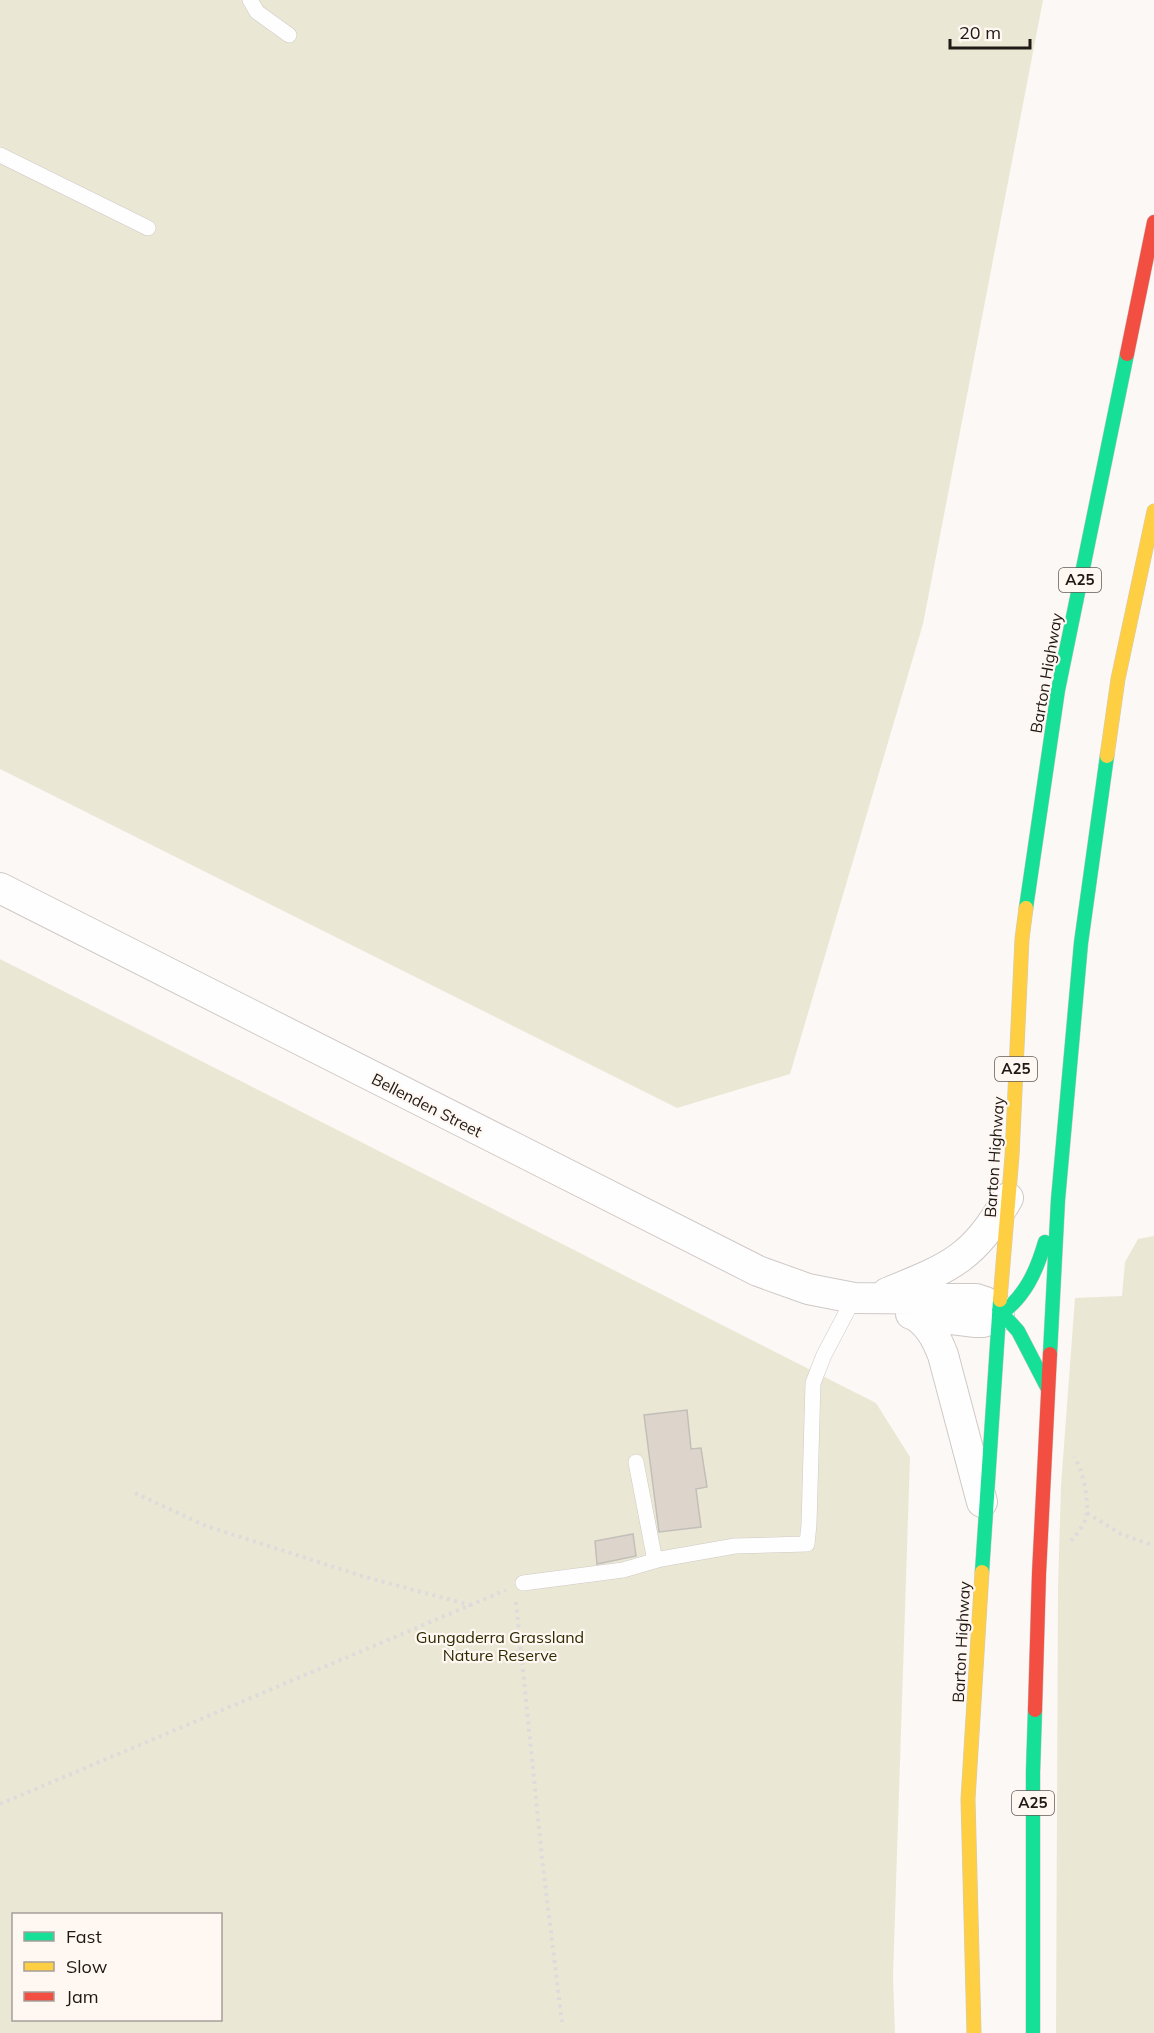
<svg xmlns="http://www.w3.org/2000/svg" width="1154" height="2033" font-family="Mulish,sans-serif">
<rect width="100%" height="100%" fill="#fcf8f5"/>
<!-- green -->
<path fill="#eae8d4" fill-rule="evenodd" d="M0,0H1043L923,624L790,1074L677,1108L0,769Z
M0,959L876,1403L910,1457L893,1976L895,2033H0ZM14,1914H220V2020H14Z
M1154,1236V2033H1056L1058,1588L1061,1485L1075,1298L1122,1296L1125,1262L1138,1239Z"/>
<!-- building -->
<path fill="#ddd5cb" stroke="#c2beba" stroke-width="1.5" d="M687,1410L691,1449L701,1448L707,1487L696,1489L701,1527L659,1532L644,1415Z
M633,1534L636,1556L597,1564L595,1541Z"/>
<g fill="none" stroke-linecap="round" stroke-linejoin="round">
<!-- lane casing -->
<g stroke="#cfc9c6" stroke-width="16">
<path id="lane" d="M250,0L257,12L289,35
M0,155L148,228
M636,1462L655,1561
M523,1583L623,1570L661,1559L735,1546L807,1544L809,1524L813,1383L824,1355L854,1298"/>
</g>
<!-- street casing -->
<g stroke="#cfc9c6" stroke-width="32">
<path id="street" d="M0,888L758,1271L808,1289L854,1298L976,1299L985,1302L999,1310
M887,1293C951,1267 973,1259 1008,1198
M911,1314L976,1322H983L999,1316
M913,1314C929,1324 936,1337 943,1355L982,1502"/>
</g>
<!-- fast casing -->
<g stroke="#cfc9c6" stroke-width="15">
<path id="fast" d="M1026,908L1058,690L1127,354
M999,1310L1018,1331L1047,1387
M999,1316C1025,1296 1036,1273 1045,1242
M1050,1354L1058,1200L1081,943L1107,756
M982,1572L1000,1300
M1033,2033V1772L1035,1710"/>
</g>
<!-- slow casing -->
<g stroke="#cfc9c6" stroke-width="15">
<path id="slow" d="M1107,756L1118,679L1154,511
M1000,1300L1012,1156L1022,939L1026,908
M974,2033L968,1799L982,1572"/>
</g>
<!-- jam casing -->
<g stroke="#cfc9c6" stroke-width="15">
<path id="jam" d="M1127,354L1154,222
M1035,1710L1039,1574L1050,1354"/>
</g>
<!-- path -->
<path stroke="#dddbdb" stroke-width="4" stroke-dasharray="3 4.5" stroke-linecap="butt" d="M135,1493L206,1526L362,1576L470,1605
M1087,1513L1121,1534L1154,1546
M1071,1541C1078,1533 1086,1523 1087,1512C1088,1496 1083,1470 1074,1457
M516,1602L543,1867L562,2022
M0,1804L506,1590"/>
<!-- lane -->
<use href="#lane" stroke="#fffefe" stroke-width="15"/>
<!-- street -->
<use href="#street" stroke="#fffefe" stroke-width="30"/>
<!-- fast -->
<use href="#fast" stroke="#16e098" stroke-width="14"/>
<!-- slow -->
<use href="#slow" stroke="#ffcf43" stroke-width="14"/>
<!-- jam -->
<use href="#jam" stroke="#f24e42" stroke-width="14"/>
</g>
<g text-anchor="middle" stroke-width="4.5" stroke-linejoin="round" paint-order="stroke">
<!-- shield labels -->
<g fill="#fff7f2" stroke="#625b57" stroke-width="1.5">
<rect x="1059" y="568" width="42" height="24" rx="4.5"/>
<rect x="995" y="1057" width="42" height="24" rx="4.5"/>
<rect x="1012" y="1791" width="42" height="24" rx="4.5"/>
</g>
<g font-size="15" font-weight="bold" fill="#1f1814">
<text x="1080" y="585">A25</text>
<text x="1016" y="1074">A25</text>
<text x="1033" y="1808">A25</text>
</g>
<!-- street labels -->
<g font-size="16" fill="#1f1814" stroke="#fff7f2">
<text transform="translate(1046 673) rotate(-80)" y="6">Barton Highway</text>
<text transform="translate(427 1105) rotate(27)" y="6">Bellenden Street</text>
<text transform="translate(994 1157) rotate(-86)" y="6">Barton Highway</text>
<text transform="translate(961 1642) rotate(-87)" y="6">Barton Highway</text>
</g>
<!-- park labels -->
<g font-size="16" fill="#2e2b01" stroke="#fff7f2">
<text x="500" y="1643">Gungaderra Grassland<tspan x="500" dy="18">Nature Reserve</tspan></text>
</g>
</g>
<!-- legend -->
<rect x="12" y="1913" width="210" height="108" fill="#fff7f2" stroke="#a59e99" stroke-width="1.5"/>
<rect x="24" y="1932" width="30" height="9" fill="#16e098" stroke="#a59e99" stroke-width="1.5"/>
<text x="66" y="1943" font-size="18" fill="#1f1814">Fast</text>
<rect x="24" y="1962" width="30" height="9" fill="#ffcf43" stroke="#a59e99" stroke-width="1.5"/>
<text x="66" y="1973" font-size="18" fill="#1f1814">Slow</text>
<rect x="24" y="1992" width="30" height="9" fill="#f24e42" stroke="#a59e99" stroke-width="1.5"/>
<text x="66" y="2003" font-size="18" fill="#1f1814">Jam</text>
<!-- scale -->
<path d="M950 39v9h80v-9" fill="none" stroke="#1f1814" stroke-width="3"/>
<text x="959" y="39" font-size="18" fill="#1f1814" stroke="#fff7f2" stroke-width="4.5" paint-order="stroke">20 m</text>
</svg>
